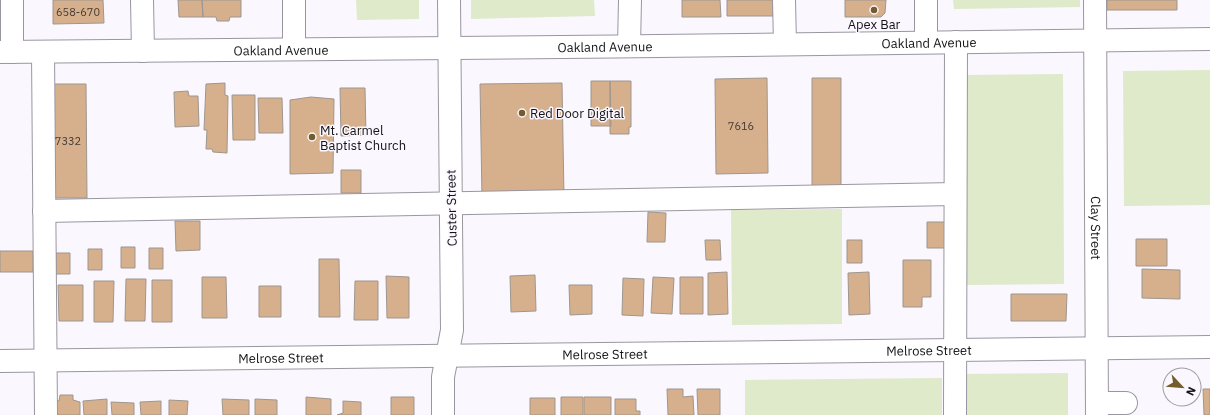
<svg xmlns="http://www.w3.org/2000/svg" width="1210" height="415" font-family="'IBM Plex Sans',sans-serif">
<rect width="100%" height="100%" fill="#faf7fe"/>
<!-- green -->
<path fill="#deeac9" d="M356,0H419V19L357,20Z
M471,0H594L595,16L471,19Z
M953,0H1080V7L954,9Z
M1210,70V205L1124,206L1123,71Z
M1063,74L1064,284L964,285L962,75Z
M842,209V324L732,325L731,210Z
M1068,373V415H961V374Z
M942,378V415H745V380Z"/>
<!-- building -->
<path fill="#d6b08d" stroke="#9e968e" d="M53,0H103L104,23L53,24Z
M178,0H202L203,17H179Z
M202,0H241V17H230L229,21H217L216,17H203Z
M682,0H720L721,17H682Z
M727,0H773V16H727Z
M845,0H886L885,13L881,17H845Z
M1107,0H1177V10H1107Z
M767,78L768,173L716,174L715,79Z
M812,78H841V190H812Z
M591,81H610L611,126H591Z
M610,81H631V127H629V134H610Z
M225,83V95L228,96L227,153L213,152L212,149H206L207,130H204L206,84Z
M562,83L564,197L482,198L480,84Z
M50,84H86L87,198H50Z
M340,88H365L366,135L341,136Z
M188,91L189,96H198L199,126L175,127L174,92Z
M232,95H255V140H233Z
M311,97L334,99L333,173L290,174V100Z
M258,98H282L283,133H259Z
M341,170H361V193H341Z
M648,212L666,213L665,242H647Z
M175,221H200V250L176,251Z
M927,222H945L946,248H927Z
M1136,239H1167V266H1136Z
M705,240H720L721,260H706Z
M847,240H862V263H847Z
M121,247H135V268H121Z
M149,248H163V269H149Z
M88,249H102V270H88Z
M0,251H33V272H0Z
M56,253H70V274H56Z
M319,259H339L340,317H319Z
M903,260H931V297H922V307H903Z
M1142,269L1180,270V299L1142,298Z
M727,272L728,314L708,315V273Z
M869,272L870,314L849,315L848,273Z
M535,275L536,311L511,312L510,276Z
M386,276L409,277V318H387Z
M202,277H226L227,318H202Z
M653,277L674,278L672,314L651,313Z
M680,277H703V314H680Z
M623,278L644,279L643,316L622,315Z
M126,279H146L145,321H125Z
M152,280H172V322H152Z
M94,281H114L113,322H94Z
M355,281H378V320H354Z
M58,285H83V321H59Z
M569,285H592V314L570,315Z
M259,286H281V317H259Z
M1011,294H1067L1066,321H1011Z
M667,389H683V397L693,396L694,415H668Z
M697,389H720V415H698Z
M1203,389H1210V415H1204Z
M60,395H73V400L80,402V415H53L56,400L59,401Z
M306,397L331,399V415H306Z
M391,397H414V415H391Z
M561,397H583V415H561Z
M584,397H611V415H584Z
M530,398H555V415H530Z
M107,399V415H84L83,401Z
M222,399L249,400V415H223Z
M255,399L277,400V415H255Z
M615,399H636V411H640V415H615Z
M169,400L188,401L187,415H169Z
M161,401V415H141L140,402Z
M343,401L361,402V415H337L343,413Z
M111,402L134,403V415H112Z"/>
<g fill="none" stroke-linecap="round" stroke-linejoin="round">
<!-- minor casing -->
<g stroke="#9a96a0" stroke-width="24">
<g id="minor">
<path d="M12,0V52"/>
<path d="M142,0L143,51"/>
<path d="M294,0V49"/>
<path d="M784,0L785,44"/>
<path d="M926,0V42"/>
<path id="s1" d="M1095,0L1097,415"/>
<path d="M629,46L630,0"/>
<path id="s2" d="M0,52C403,50 807,44 1210,39"/>
<path d="M43,52L46,415"/>
<path d="M44,211L955,194"/>
<path id="s3" d="M0,361L1210,347"/>
<path d="M1097,403H1126"/>
<path d="M443,415V377L452,330L449,0"/>
<path d="M955,415L956,42"/>
</g>
</g>
<!-- minor -->
<use href="#minor" stroke="#fff" stroke-width="22"/>
</g>
<!-- markers -->
<g fill="#745d2d" stroke="#faf7fe" stroke-width="1.5">
<circle cx="874" cy="10" r="4"/>
<circle cx="522" cy="113" r="4"/>
<circle cx="312" cy="137" r="4"/>
</g>
<g text-anchor="middle" stroke-width="3" stroke-linejoin="round" paint-order="stroke">
<!-- number labels -->
<g font-size="11" fill="#443a34">
<text x="78" y="16">658-670</text>
<text x="741" y="130">7616</text>
<text x="68" y="145">7332</text>
</g>
<!-- poi labels -->
<g font-size="13" fill="#141316" stroke="#faf7fe" text-anchor="start">
<text x="874" y="29" text-anchor="middle">Apex Bar</text>
<text x="530" y="118">Red Door Digital</text>
<text x="320" y="135">Mt. Carmel<tspan x="320" dy="15">Baptist Church</tspan></text>
</g>
<!-- street labels -->
<g font-size="13" fill="#141316" stroke="#faf7fe">
<text dy="5" stroke="none"><textPath href="#s2" startOffset="929">Oakland Avenue</textPath></text>
<text dy="5" stroke="none"><textPath href="#s2" startOffset="605">Oakland Avenue</textPath></text>
<text dy="5" stroke="none"><textPath href="#s2" startOffset="281">Oakland Avenue</textPath></text>
<text transform="translate(451 208) rotate(-91)" y="5">Custer Street</text>
<text dy="5" stroke="none"><textPath href="#s1" startOffset="228">Clay Street</textPath></text>
<text dy="5" stroke="none"><textPath href="#s3" startOffset="929">Melrose Street</textPath></text>
<text dy="5" stroke="none"><textPath href="#s3" startOffset="605">Melrose Street</textPath></text>
<text dy="5" stroke="none"><textPath href="#s3" startOffset="281">Melrose Street</textPath></text>
</g>
</g>
<!-- north arrow -->
<g transform="translate(1182 387) rotate(116)"><circle r="19" fill="#faf7fe" stroke="#9e9ca1"/>
<path d="M0-3L7 15L0 10L-7 15Z" fill="#745d2d"/>
<text y="-6" font-size="11" font-weight="bold" text-anchor="middle" fill="#141316">N</text>
</g>
</svg>
